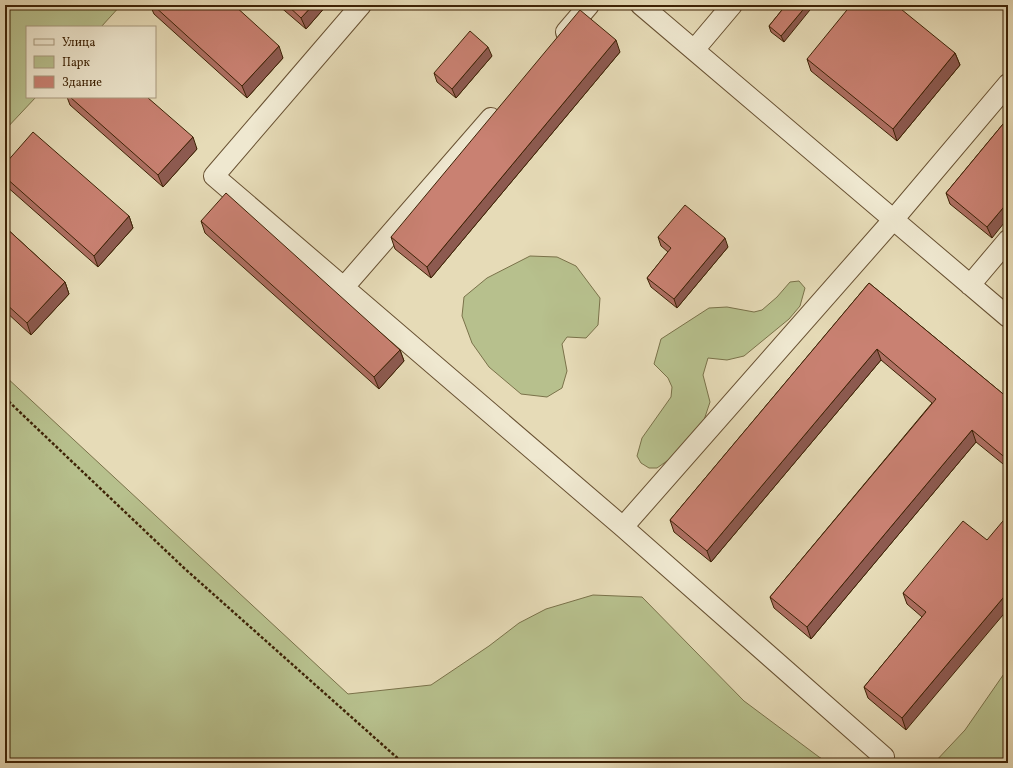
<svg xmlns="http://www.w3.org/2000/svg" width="1013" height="768" font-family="Vollkorn,serif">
<rect width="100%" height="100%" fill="#e6dbb7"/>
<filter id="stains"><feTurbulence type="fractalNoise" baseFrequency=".005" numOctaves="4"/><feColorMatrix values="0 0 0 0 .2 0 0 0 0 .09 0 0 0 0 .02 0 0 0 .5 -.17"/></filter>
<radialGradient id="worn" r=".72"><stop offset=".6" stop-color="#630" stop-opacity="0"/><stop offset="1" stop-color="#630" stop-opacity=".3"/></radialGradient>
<!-- green -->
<path fill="#b7c08d" stroke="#7a724a" d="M5,5H121L101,27H27V97H36L5,130Z
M530,256L557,257L576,266L600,298L598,325L586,338L567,337L562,344L567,371L562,388L547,397L521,394L489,367L472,343L462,316L464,297L487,278Z
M799,281L805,288L800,306L789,319L744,356L727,360L708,358L703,375L710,402L701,429L674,456L657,468H649L641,463L637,456L642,438L671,397L672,387L668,378L654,364L661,339L709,308L727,307L754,312L762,310L777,297L790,282Z
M5,376L348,694L431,685L489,646L519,623L546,609L593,595L642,597L744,701L819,757L829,763H5Z
M1008,668V763H934L965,730Z"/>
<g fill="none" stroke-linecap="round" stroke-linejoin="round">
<!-- minor casing -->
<g stroke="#685132" stroke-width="22">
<path id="minor" d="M361,5L214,176L623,527L884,757
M641,5L1008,317
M566,32L589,5
M694,50L732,5
M970,285L1008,240
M344,287L491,118
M623,527L893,220L1008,84"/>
</g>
<!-- path -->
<path stroke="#3e2306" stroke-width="2.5" stroke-dasharray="3 2" stroke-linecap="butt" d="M5,398L184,568L403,763
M5,761L7,763"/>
<!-- minor -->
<use href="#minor" stroke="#efe8d0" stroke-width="20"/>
</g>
<!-- wall -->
<path fill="#ad6f62" stroke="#3e2306" d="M150,5H234L283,58L247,98L154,14Z
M278,5H327L306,29Z
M786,5L784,42L771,32L769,26Z
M620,52L431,278L395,249L391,237Z
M955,53L960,65L897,141L811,71L807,59Z
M492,56L456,98L437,82L434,73Z
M67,97H147L197,149L163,187L70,105Z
M1008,118L992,238L950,204L946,193Z
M5,164L129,216L133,228L98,267L5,185Z
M201,221L400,350L404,361L379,389L205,233Z
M5,227L65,282L69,294L31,335L5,311Z
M658,237L728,247L677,308L651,287L647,278L668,252L661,246Z
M869,283L1008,398V468L976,442L811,639L774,608L770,597L932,403L881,360L711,562L674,532L670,520Z
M987,540L906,730L868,698L864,687L922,617L907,604L903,593Z"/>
<!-- shaded-wall -->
<path fill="#8d5a50" stroke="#3e2306" d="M313,5H327L306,29L301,18Z
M807,5H814L784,42L781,36Z
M616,40L620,52L431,278L427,267Z
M279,46L283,58L247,98L242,86Z
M488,47L492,56L456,98L452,89Z
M955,53L960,65L897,141L893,129Z
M193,137L197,149L163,187L158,175Z
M1008,202V218L992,238L987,227Z
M129,216L133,228L98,267L94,256Z
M725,238L728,247L677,308L674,299Z
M65,282L69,294L31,335L27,323Z
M877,349L881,360L711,562L707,551Z
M400,350L404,361L379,389L374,377Z
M972,430L976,442L811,639L807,627Z
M1008,592V609L906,730L902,718Z"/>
<!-- building -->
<path fill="#c98172" stroke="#3e2306" d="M153,5H234L279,46L242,86Z
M287,5H313L301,18Z
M786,5H807L781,36L769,26Z
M851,5H896L955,53L893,129L807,59Z
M580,10L616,40L427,267L391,237Z
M470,31L488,47L452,89L434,73Z
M70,97H147L193,137L158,175Z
M1008,118V202L987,227L946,193Z
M33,132L129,216L94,256L5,177V164Z
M226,193L400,350L374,377L201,221Z
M685,205L725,238L674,299L647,278L671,248L658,237Z
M5,227L65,282L27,323L5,303Z
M869,283L1008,398V460L972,430L807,627L770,597L936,399L877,349L707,551L670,520Z
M1008,515V592L902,718L864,687L926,612L903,593L963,521L987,540Z"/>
<!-- margin -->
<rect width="1013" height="768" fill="none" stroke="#e6dbb7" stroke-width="20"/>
<rect x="6" y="6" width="1001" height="756" fill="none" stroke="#3e2306" stroke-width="2"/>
<rect x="10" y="10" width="993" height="748" fill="none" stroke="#3e2306"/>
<!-- legend -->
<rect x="26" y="26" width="130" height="72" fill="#efe8d0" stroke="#a8997f"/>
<rect x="34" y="39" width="20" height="6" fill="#efe8d0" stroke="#a8997f"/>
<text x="62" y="46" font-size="12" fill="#3e2306">Улица</text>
<rect x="34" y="56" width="20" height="12" fill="#b7c08d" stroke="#a8997f"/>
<text x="62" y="66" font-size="12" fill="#3e2306">Парк</text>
<rect x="34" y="76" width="20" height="12" fill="#c98172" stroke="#a8997f"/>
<text x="62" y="86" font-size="12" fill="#3e2306">Здание</text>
<rect width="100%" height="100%" filter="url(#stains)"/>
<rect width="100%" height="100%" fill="url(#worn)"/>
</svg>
